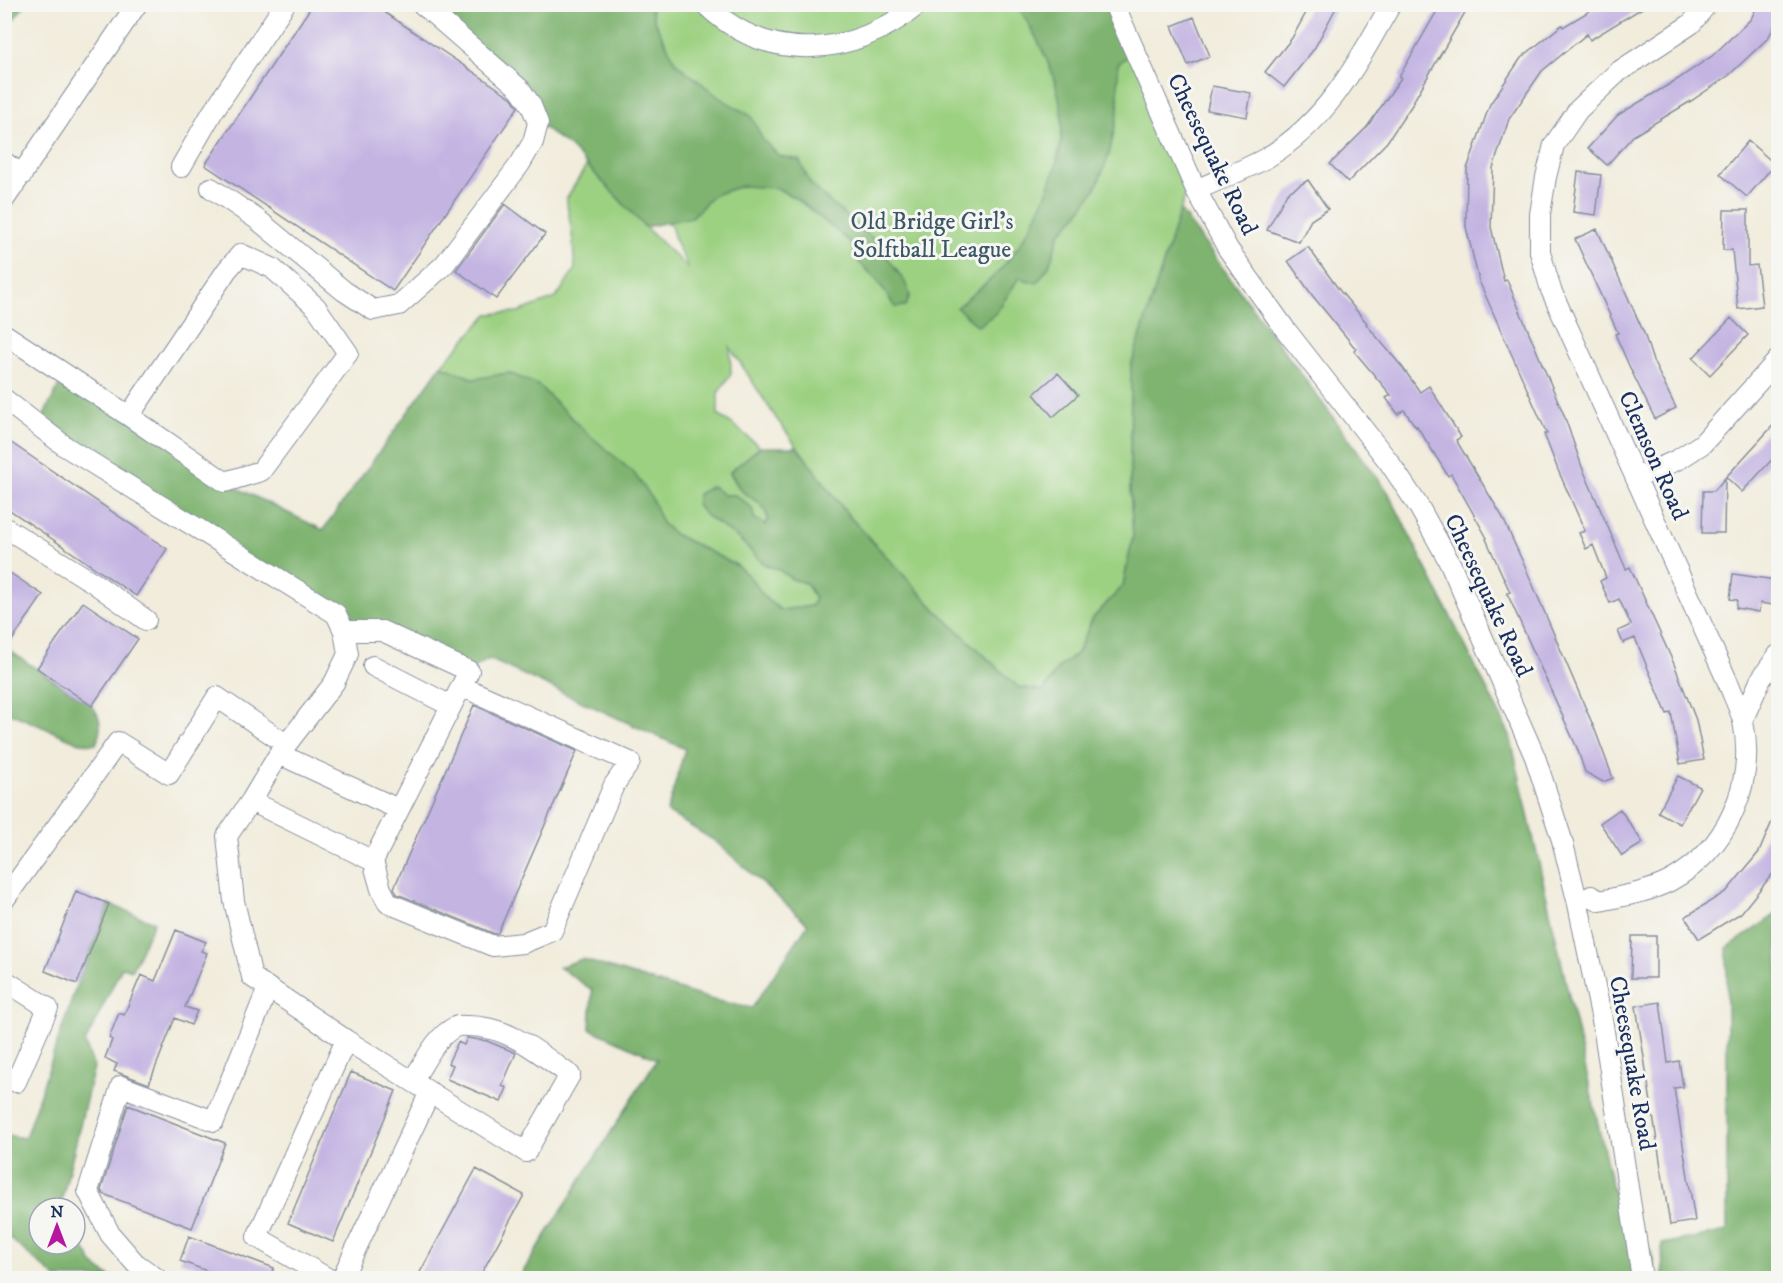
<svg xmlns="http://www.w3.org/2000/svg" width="1783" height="1283" font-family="'IM FELL DW Pica',serif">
<rect width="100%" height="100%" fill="#f6f6f2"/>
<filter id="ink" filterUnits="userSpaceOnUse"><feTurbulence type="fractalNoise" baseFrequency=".0167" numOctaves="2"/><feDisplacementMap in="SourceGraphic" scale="12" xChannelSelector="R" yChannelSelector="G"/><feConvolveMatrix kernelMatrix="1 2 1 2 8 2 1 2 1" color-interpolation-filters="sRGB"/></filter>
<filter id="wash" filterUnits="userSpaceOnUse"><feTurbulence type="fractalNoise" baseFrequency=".008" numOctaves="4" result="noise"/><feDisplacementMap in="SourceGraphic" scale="24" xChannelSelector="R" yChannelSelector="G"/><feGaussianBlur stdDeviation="1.35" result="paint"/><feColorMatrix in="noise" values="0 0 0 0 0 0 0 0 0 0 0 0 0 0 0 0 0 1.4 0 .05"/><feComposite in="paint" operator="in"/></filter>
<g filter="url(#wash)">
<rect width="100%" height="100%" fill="#f1ecdb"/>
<!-- green -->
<path fill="#9dd182" stroke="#5c8070" stroke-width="1.5" d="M650,5H1114L1196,190L1184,199L1131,366L1130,487L1133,536L1123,586L1093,618L1077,653L1057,669L1044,691L1018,687L935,609L848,515L776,418L730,347L731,374L718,393V415L731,423L760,447L730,473C733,478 737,486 741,490C753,502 763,497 768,519L765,526L754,518L752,508L735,495H724L704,514L739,539L764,564L779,570L792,579L806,583L815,598L812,606L781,610L767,600L736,565L674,534L662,523L651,497L634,474L587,433L509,373L474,379L441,366L488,314L518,312L556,298L575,269L572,232L566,199L587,165L645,227L689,269L676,243L671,225L660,218L676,63L654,20Z"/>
<!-- forest -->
<path fill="#7eb370" stroke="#4c7167" stroke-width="1.5" d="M5,4L25,5L5,30L4,5Z
M422,5H650L654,20L676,63L720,98L751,116L763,140L779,156L799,160L810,183L832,204L875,240L905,282L910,295L906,306L895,307L876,279L858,261L850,242L797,199L776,188L742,186L714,195L692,217L645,227L571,148L538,123L531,105Z
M1017,5H1114L1135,51L1118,64V112L1109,155L1096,188L1078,214L1060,233L1049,266L1037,283L1019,278L996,313L978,326L957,308C970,295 986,285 998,272C1033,234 1068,162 1061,109C1056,72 1037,36 1017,5Z
M1180,210L1388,492L1510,735L1613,1190L1651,1252L1657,1278H519L657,1059L590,1029L592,990L559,967L582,959L713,1000L752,1008L808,924L715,841L667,812L685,749L489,659L469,671L382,631H344L335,614L38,426L65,374L225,482L323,530L441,366L474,379L509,373L538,385L587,433L634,473L651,497L662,523L674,534L736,565L749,576L767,600L781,610L812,606L815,598L806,583L792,579L779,570L764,564L739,539L704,514L696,504L698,494L712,486L724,495H735L752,508L754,518L765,525L768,519C764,501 756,502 743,492C738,488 734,478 730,472L760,447H797L848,515L935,609L1018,687L1044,691L1057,669L1077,653L1093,618L1123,586L1133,536L1130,487L1131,366Z
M4,647L92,706C102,718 102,729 96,744L80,743L5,711Z
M109,904L154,922L132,970L122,967L85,1043L94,1067L60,1208H39V1244H75V1233L94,1265L112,1278H56L5,1234V1135L25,1138L77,984Z
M1778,913V1278H1663L1662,1244L1727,1231V948Z"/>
<g id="blocks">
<!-- building -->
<path fill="#c3b4e2" d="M313,4H372L512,98L518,107L393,291L205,165Z
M1311,4H1338L1314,49L1284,87L1265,72L1292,38Z
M1441,4H1459L1467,9L1413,102H1414L1387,142L1348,182L1330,164L1367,127L1401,78L1399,77Z
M1601,4H1649L1590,40L1587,34L1542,71L1509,119L1493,168L1491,227L1504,281L1507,280L1543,366L1564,415L1582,467L1626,569L1630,567L1674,664L1696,720L1704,760L1680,764L1671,712L1667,714L1635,638L1623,643L1618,631L1631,625L1619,599L1610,603L1600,581L1606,578L1593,545L1586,549L1579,533L1585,531L1558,470L1544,434H1547L1479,281L1466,227L1467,169L1490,104L1521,58L1562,25L1563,27Z
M1758,4H1779V18L1768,38L1728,76L1691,101L1633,136L1607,165L1588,148L1618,115L1678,79L1712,56L1751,19Z
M1194,17L1210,56L1188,65L1172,26Z
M1212,86L1251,93L1247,117L1207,110Z
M1748,141L1775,164L1747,197L1720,174Z
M1578,172L1601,175L1596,215L1573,212Z
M1308,180L1328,209L1311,220L1299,242L1267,230L1287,193Z
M505,204L545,234L496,299L456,270Z
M1724,210H1748V266L1757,265L1762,306L1738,309L1732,250H1723Z
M1597,229L1644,333L1653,361L1676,408L1655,419L1631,370L1615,334L1618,333L1575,239Z
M1308,247L1340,291L1367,323L1366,324L1403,368L1420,392L1429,386L1461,437L1456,440L1502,516L1526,569L1595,730L1613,778L1603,782L1585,772L1577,748L1507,593L1510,592L1486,539L1487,538L1451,474L1448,476L1417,426L1416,427L1404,410L1398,414L1386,398L1391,395L1354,351L1356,349L1312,295L1288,261Z
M1731,318L1748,335L1710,375L1693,358Z
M1058,373L1078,395L1053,417L1034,394Z
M1779,419V452L1742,492L1726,477Z
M4,438L167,549L136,596L4,506Z
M1725,478L1724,533H1702L1703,491H1714Z
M4,569L43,595L4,652Z
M1733,574L1776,580L1773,605L1760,603L1759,612L1736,608L1737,600L1730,599Z
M83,602L138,639L92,706L37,668Z
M474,705L577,751L498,933L495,934L397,894L394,888Z
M1678,776L1700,787L1680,824L1658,812Z
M1779,805V866L1741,913L1699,939L1685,917L1727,891L1759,852Z
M1620,809L1643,843L1622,856L1600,823Z
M76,891L109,904L77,984L45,971Z
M176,930L206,942L201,951L207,953L185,1007L197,1011L191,1025L175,1018L149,1084L114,1071L117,1064L105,1058L112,1040L109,1038L119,1013L124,1015L141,975L155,981Z
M1632,936H1656V978H1631Z
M1660,1002L1668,1063L1679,1061L1683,1087L1674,1088L1695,1221L1670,1225L1636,1006Z
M467,1038L487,1041L516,1053L502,1086L507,1088L501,1102L447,1079L453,1065L448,1063L458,1042L464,1045Z
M351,1072L396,1091L333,1242L288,1223Z
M128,1105L225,1143L192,1228L103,1194L101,1190Z
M476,1169L524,1195L479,1278H417Z
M189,1236L274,1268L270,1278H226L180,1261Z"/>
</g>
</g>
<g filter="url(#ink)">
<use href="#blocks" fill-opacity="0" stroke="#868e9c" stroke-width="1.5"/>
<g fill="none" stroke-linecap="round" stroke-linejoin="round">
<!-- minor casing -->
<g stroke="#868e9c" stroke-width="22">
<path id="minor" d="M705,4C769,66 853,57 919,4
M1114,4L1196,190L1228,249L1285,329L1389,462L1419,507L1450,563L1535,757L1562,840L1578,904L1603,1025L1642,1278
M4,162L22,175
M181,167L212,113L285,4
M211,188L258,220L344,291L373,310L399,305L444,265L520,164L533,142L538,123L531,105L520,89L422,4
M1196,190C1220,179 1245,170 1268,157C1328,120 1357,64 1391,4
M4,200L137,4
M4,334L129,416L225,482L261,471L348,353L316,307L272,268L241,254L227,270L129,416
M4,399L66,447L336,614L344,631L348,654L334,683L279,754L251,801L227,836L234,901L252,977L346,1040L526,1152L570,1075C539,1053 509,1026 468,1026C463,1026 459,1025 455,1027C435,1037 424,1064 412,1081
M1637,478L1679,459L1702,444L1778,360
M4,527L94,583L146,620
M373,666L451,706
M1743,719L1761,679L1778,655
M279,754L398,809
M251,801L373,861L469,671L382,631H344
M373,861L381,889L388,903L493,946L523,943L552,931L614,785L630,762L461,686
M1591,896L1600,901C1623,896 1649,892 1670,881C1727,850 1756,784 1743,721C1740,709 1734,698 1730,687L1551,290L1540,252V214L1546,177L1554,145L1578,110L1618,72L1691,24L1707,4
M4,900L118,742L169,774L217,697L286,744
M4,980L48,1008L16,1082
M156,1278L135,1263L110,1234L88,1191L121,1086L214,1121L268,988
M327,1278L257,1237L346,1040
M342,1278L430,1092"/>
</g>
<!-- minor -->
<use href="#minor" stroke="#fff" stroke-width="20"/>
</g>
</g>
<g text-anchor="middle" stroke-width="6" stroke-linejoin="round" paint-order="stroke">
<!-- street labels -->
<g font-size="24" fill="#1b2f5e" stroke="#f6f6f2">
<text transform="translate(1213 154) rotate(64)" y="8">Cheesequake Road</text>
<text transform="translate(1654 455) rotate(66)" y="8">Clemson Road</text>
<text transform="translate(1489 595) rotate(65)" y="8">Cheesequake Road</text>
<text transform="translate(1633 1063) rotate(80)" y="8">Cheesequake Road</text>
</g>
<!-- park labels -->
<g font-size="24" fill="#3c5867" stroke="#f6f6f2">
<text x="932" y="229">Old Bridge Girl's<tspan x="932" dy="28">Solftball League</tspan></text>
</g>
</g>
<!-- margin -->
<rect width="1783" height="1283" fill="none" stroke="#f6f6f2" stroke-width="24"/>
<!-- north arrow -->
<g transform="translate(57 1226)"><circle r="28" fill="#f6f6f2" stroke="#9ea6b7" stroke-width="1.5"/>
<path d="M0-4.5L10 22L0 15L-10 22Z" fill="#b5179e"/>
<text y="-9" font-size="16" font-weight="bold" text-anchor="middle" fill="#1b2f5e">N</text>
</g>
</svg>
